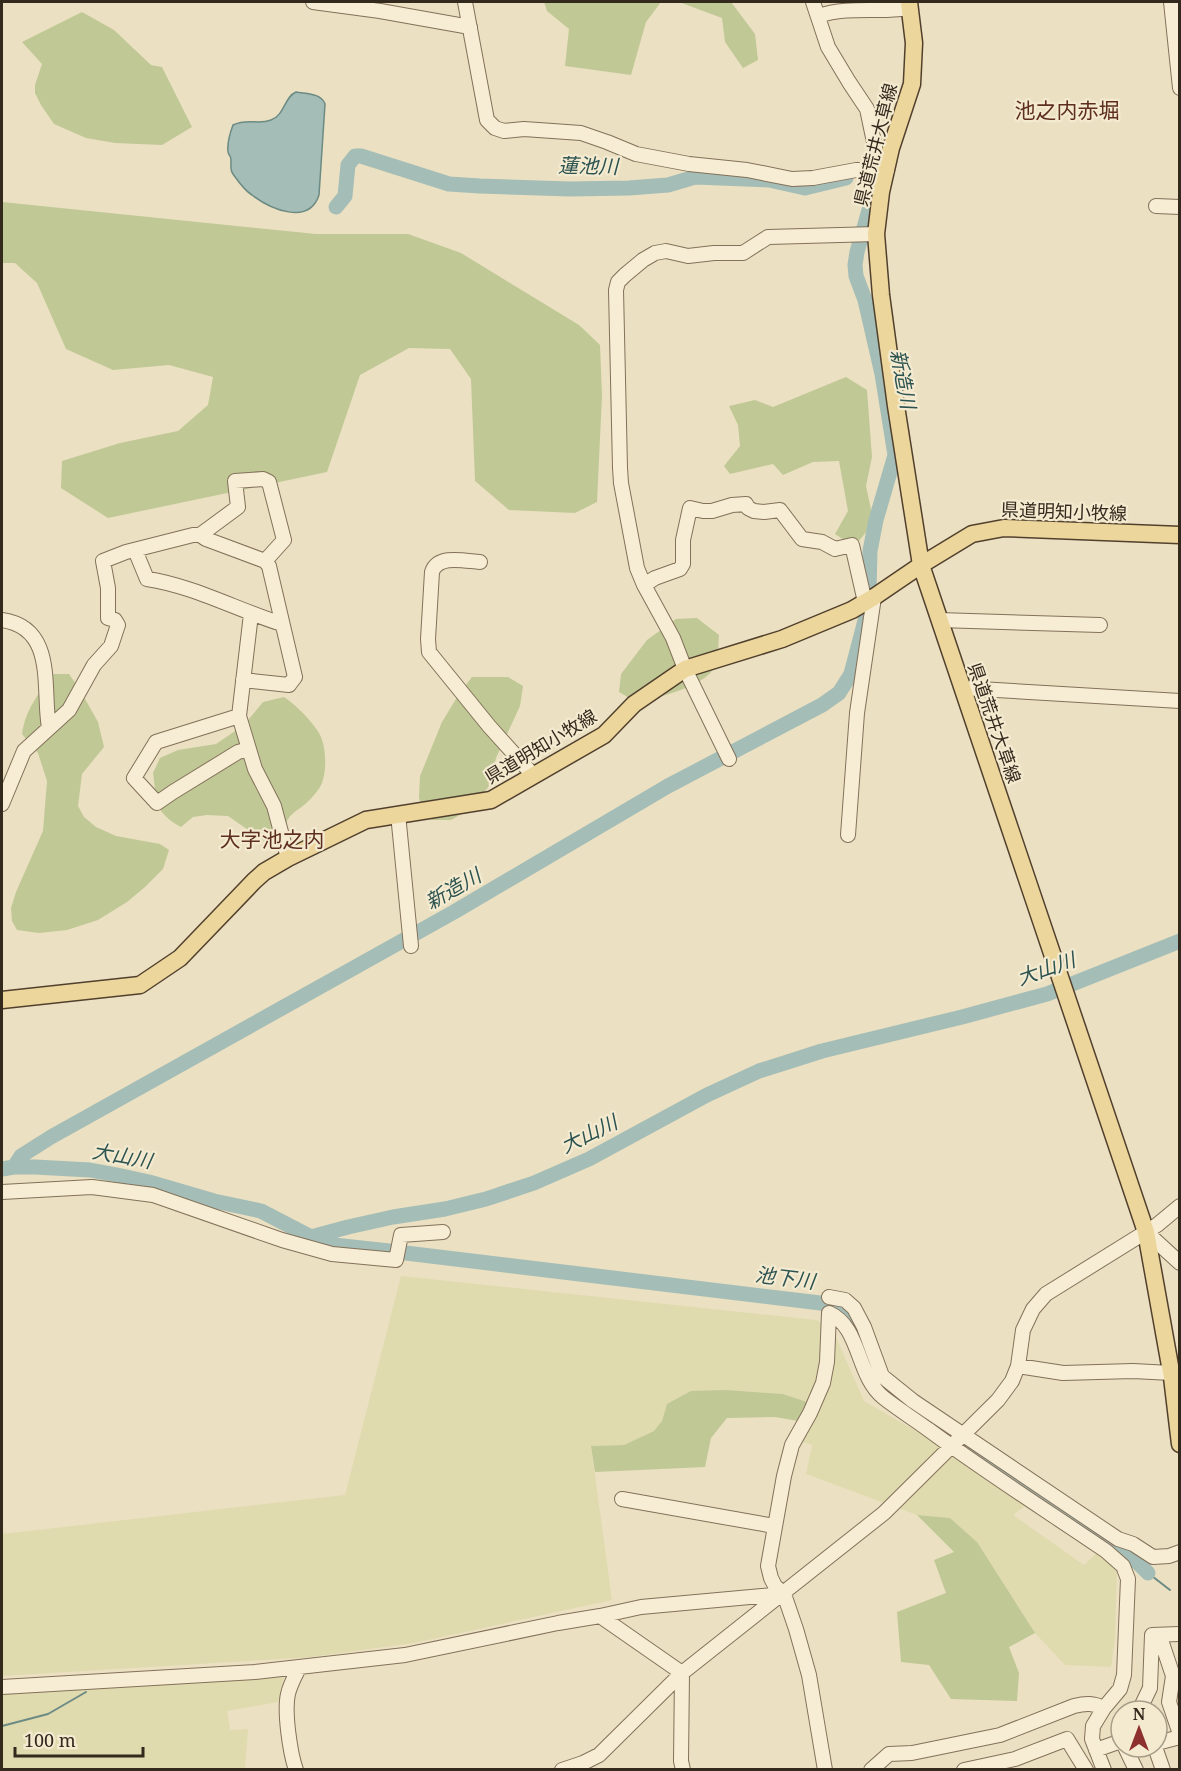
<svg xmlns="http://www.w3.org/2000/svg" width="1181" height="1771" font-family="'Noto Serif','Noto Sans JP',serif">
<rect width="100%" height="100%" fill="#ebe0c1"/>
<!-- farmland -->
<path fill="#e0daaf" d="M401,1276L816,1320L832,1328L864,1401L954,1453L1029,1503L1013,1515L1084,1565L1098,1552L1117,1567L1115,1639L1111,1667L1065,1665L1035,1633L977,1542L950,1518L917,1515L806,1474L812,1445L792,1438L807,1402L783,1394L727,1390L667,1404L662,1421L654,1431L624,1445L591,1446L612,1600L414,1643L311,1657L2,1676V1534L345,1495Z
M284,1676L278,1702L227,1711L230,1730L248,1729L245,1769L2,1770V1692Z"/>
<!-- green -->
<path fill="#c0c896" d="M544,2H661L646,22L631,75L565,66L569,29L547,11Z
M679,2H731L755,34L758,60L743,68L725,42L722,18Z
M82,12L114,30L151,65L162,67L192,127L162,145L115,143L86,138L54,124L41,105L35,93V85L42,64L22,42Z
M2,202L316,234H408L461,253L579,325L600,345L602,396L597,502L575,513L509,510L475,481L471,379L450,349L409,348L360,375L327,472L108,518L61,488L62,461L120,443L178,431L208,405L213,377L169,365L113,370L66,349L37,283L15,263H2Z
M846,377L867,390L872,457L866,486L872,514L867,531L858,542H847L835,534L848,511L839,461L813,462L783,475L773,464L730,474L724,466L740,446L738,425L729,406L755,400L773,407Z
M697,618L719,635C718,644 719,655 716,664C708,687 659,696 638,703L619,692L621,674L647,640L676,619Z
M53,674H69L80,690L98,722L104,747L82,774L78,806L84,817L96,827L116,836L160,844L169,850L163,869L145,887L127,902L98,920L67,930L39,933L17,930L12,921L11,908L16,892L43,831L47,781L38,753L22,734C26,708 38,695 53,674Z
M472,677H508L523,686L520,706L496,758L489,786L472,808L451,820H432L425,815L419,798L420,776L442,722L459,694Z
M284,697C297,706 311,720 319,733C327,746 328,778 318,790C297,819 283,805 283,849H276L228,816L207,815L193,817L181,827C167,820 161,812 153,799L156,797L153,773L160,758L178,750L216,744L244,725L263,702Z
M727,1390L783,1394L807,1402L798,1421L775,1417L727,1418L711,1438L705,1467L595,1472L591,1446L624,1445L654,1431L662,1421L667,1404L691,1391Z
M917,1515L950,1518L977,1542L1035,1633L1009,1647L1019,1673L1017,1701L951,1699L929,1665L901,1662L897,1612L946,1593L934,1560L954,1552Z"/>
<!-- water -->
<path fill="#a4bdb7" stroke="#6c8b84" stroke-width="1.5" d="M296,92C307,94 321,93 325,104L319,195C309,226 270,209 252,195C244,190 238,181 233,174C230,170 231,166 231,161C231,155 230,158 228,152C227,143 230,133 233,125C247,118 258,125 271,120C285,115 284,97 296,92Z"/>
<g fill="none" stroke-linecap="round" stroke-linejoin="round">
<!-- stream -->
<path stroke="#6c8b84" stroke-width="2" d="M1148,1573L1170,1590
M2,1726L48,1714L86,1692"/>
<!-- river -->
<path stroke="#a4bdb7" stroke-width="15" d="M336,207L345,196L348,165L355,156H361L449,184L480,186L570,189L629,188L668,185L695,177L769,180L805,188L846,178
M869,591L870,551L876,520L895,455L882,374L865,300L856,276L855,265L857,252L877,182
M14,1167L21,1156L51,1137L454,912L668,786L822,705L839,693L851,674L867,613
M2,1169L14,1167H35L90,1170L117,1175L149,1182L214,1201L261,1211L311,1237L334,1245L389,1251L837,1305C861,1319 858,1352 872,1374C884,1392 903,1402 920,1413
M311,1237L348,1227L393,1217L445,1209L486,1199L534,1183L589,1159L707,1095L759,1071L822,1051L962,1017L1047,994L1180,941
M954,1437L1134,1559L1148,1573"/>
<!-- minor casing -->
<g stroke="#83715a" stroke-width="16">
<path id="minor" d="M313,2L380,11L470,27
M465,2L487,120L495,128L504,131L524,129L581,133L607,142L636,154L689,164L747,170L792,179L813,178L856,170H887
M813,2L828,47L849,82L867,109L877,156L875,169
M1171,2L1180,88
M818,16C839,9 859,10 881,10C891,10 901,9 910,8
M1156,206L1180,207
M200,535L238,507L235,481L263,479L269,482L284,540L265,561
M135,550L147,579C194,586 237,610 282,624
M480,562C465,561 438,554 432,572L428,639L429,652L489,726L533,775
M644,585L655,578L680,569L683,564V540L690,508L703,511H712L732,505L746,504L748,508L754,511L764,512L780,510L802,539L822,542L835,549L852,545L865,602
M251,614L239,716L255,769L274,806L288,858
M2,620C57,628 42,689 49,728
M939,620L1100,625
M962,688L1180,701
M239,716L156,742L134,778L157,803L173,792L238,752L249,749
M729,759L685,669L673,638L644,585L637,568L621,483L620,468L616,290L618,282L625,275L643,260L655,253L666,251L688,256L714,253H743L768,237L876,234
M2,804L24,751L69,710L94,665L111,646L118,625L115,620L108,618V588L103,561L126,552L193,535H200L206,539L265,561L269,566L295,677L289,685L243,680
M398,814L411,946
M848,835L857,713L874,597
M2,1192L92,1187L153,1195L282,1240L332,1254L396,1260L401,1235L443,1232
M1146,1232L1180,1263
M829,1297L845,1300L854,1308L864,1327L882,1376L913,1401L1118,1539L1133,1544L1153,1557L1169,1556L1180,1552
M1018,1366L1063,1373L1133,1371L1171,1373
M622,1499L774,1526
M600,1616L682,1673
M1162,1635V1643L1173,1676L1169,1702L1180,1734
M682,1673L681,1761L683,1770
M2,1687L255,1672L405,1655L558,1623L600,1616L641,1607L784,1594
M1139,1711L1150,1688L1152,1635L1179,1634
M1157,1743L1180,1737
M1125,1747L1136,1770
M1137,1747H1143
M1155,1747L1163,1770
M1096,1750L1121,1741
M296,1770C290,1753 284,1711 288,1694C290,1685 295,1676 299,1668
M562,1770L583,1763L599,1755L682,1673L884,1513L998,1400L1012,1381L1018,1366L1023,1330L1033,1309L1046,1294L1157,1225L1180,1206
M825,1770L809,1675L796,1629L784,1594L775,1586L771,1578L768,1566L784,1476L792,1445L810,1413L823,1383L827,1362L829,1313C861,1327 856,1376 884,1398C898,1409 914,1419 929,1430C986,1472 1047,1511 1106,1551L1123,1566L1128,1579L1124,1675L1120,1689L1104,1708L1093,1726L1092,1739L1104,1770
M871,1770L889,1754L912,1753L1000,1735L1074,1706C1086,1703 1093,1703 1104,1708
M964,1770L1015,1759L1067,1739L1086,1770"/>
</g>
<!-- major casing -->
<g stroke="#51402e" stroke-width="19">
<path id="major" d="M909,2L914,43L912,84L891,148L881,192L876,234L881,295L896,406L921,565L1146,1232L1172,1377L1180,1444
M2,1000L140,985L180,958L254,881L264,872L288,858L366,820L491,800L604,735L634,704L685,669L782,639L852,610L874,597L921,565L972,534L1004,528L1180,535"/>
</g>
<!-- minor -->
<use href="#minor" stroke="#f6edd4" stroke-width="14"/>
<!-- major -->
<use href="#major" stroke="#ecd69b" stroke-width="16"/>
</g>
<g text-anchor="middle" stroke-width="4.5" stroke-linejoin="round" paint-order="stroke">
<!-- street labels -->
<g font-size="18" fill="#34291d" stroke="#f3ead0">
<text transform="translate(876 145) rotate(-76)" y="6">県道荒井大草線</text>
<text transform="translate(1064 512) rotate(2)" y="6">県道明知小牧線</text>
<text transform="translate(994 723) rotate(71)" y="6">県道荒井大草線</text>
<text transform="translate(541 747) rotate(-31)" y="6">県道明知小牧線</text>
</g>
<!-- water labels -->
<g font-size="20" font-style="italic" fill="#2d5351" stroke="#f3ead0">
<text transform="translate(588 166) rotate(1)" y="7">蓮池川</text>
<text transform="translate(903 379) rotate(79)" y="7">新造川</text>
<text transform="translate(453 889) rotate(-30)" y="7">新造川</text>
<text transform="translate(1046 969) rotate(-19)" y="7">大山川</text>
<text transform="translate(589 1134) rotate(-26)" y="7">大山川</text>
<text transform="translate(122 1156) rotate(10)" y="7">大山川</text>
<text transform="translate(785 1278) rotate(7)" y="7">池下川</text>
</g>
<!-- quarter labels -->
<g font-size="21" fill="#5e2f20" stroke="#f3ead0">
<text x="1067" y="118">池之内赤堀</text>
<text x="272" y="847">大字池之内</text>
</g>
</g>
<!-- border -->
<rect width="1181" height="1771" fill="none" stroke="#34291d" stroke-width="6"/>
<!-- north arrow -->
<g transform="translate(1139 1729)"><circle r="28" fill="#f3ead0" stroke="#a79d88" stroke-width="1.5"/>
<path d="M0-4.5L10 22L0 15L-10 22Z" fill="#8e302e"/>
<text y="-9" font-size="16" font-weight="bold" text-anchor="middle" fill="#34291d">N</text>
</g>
<!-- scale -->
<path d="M15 1747v9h128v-9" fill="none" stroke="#34291d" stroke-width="3"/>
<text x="24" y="1747" font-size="18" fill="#34291d" stroke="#f3ead0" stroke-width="4.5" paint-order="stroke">100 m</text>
</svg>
